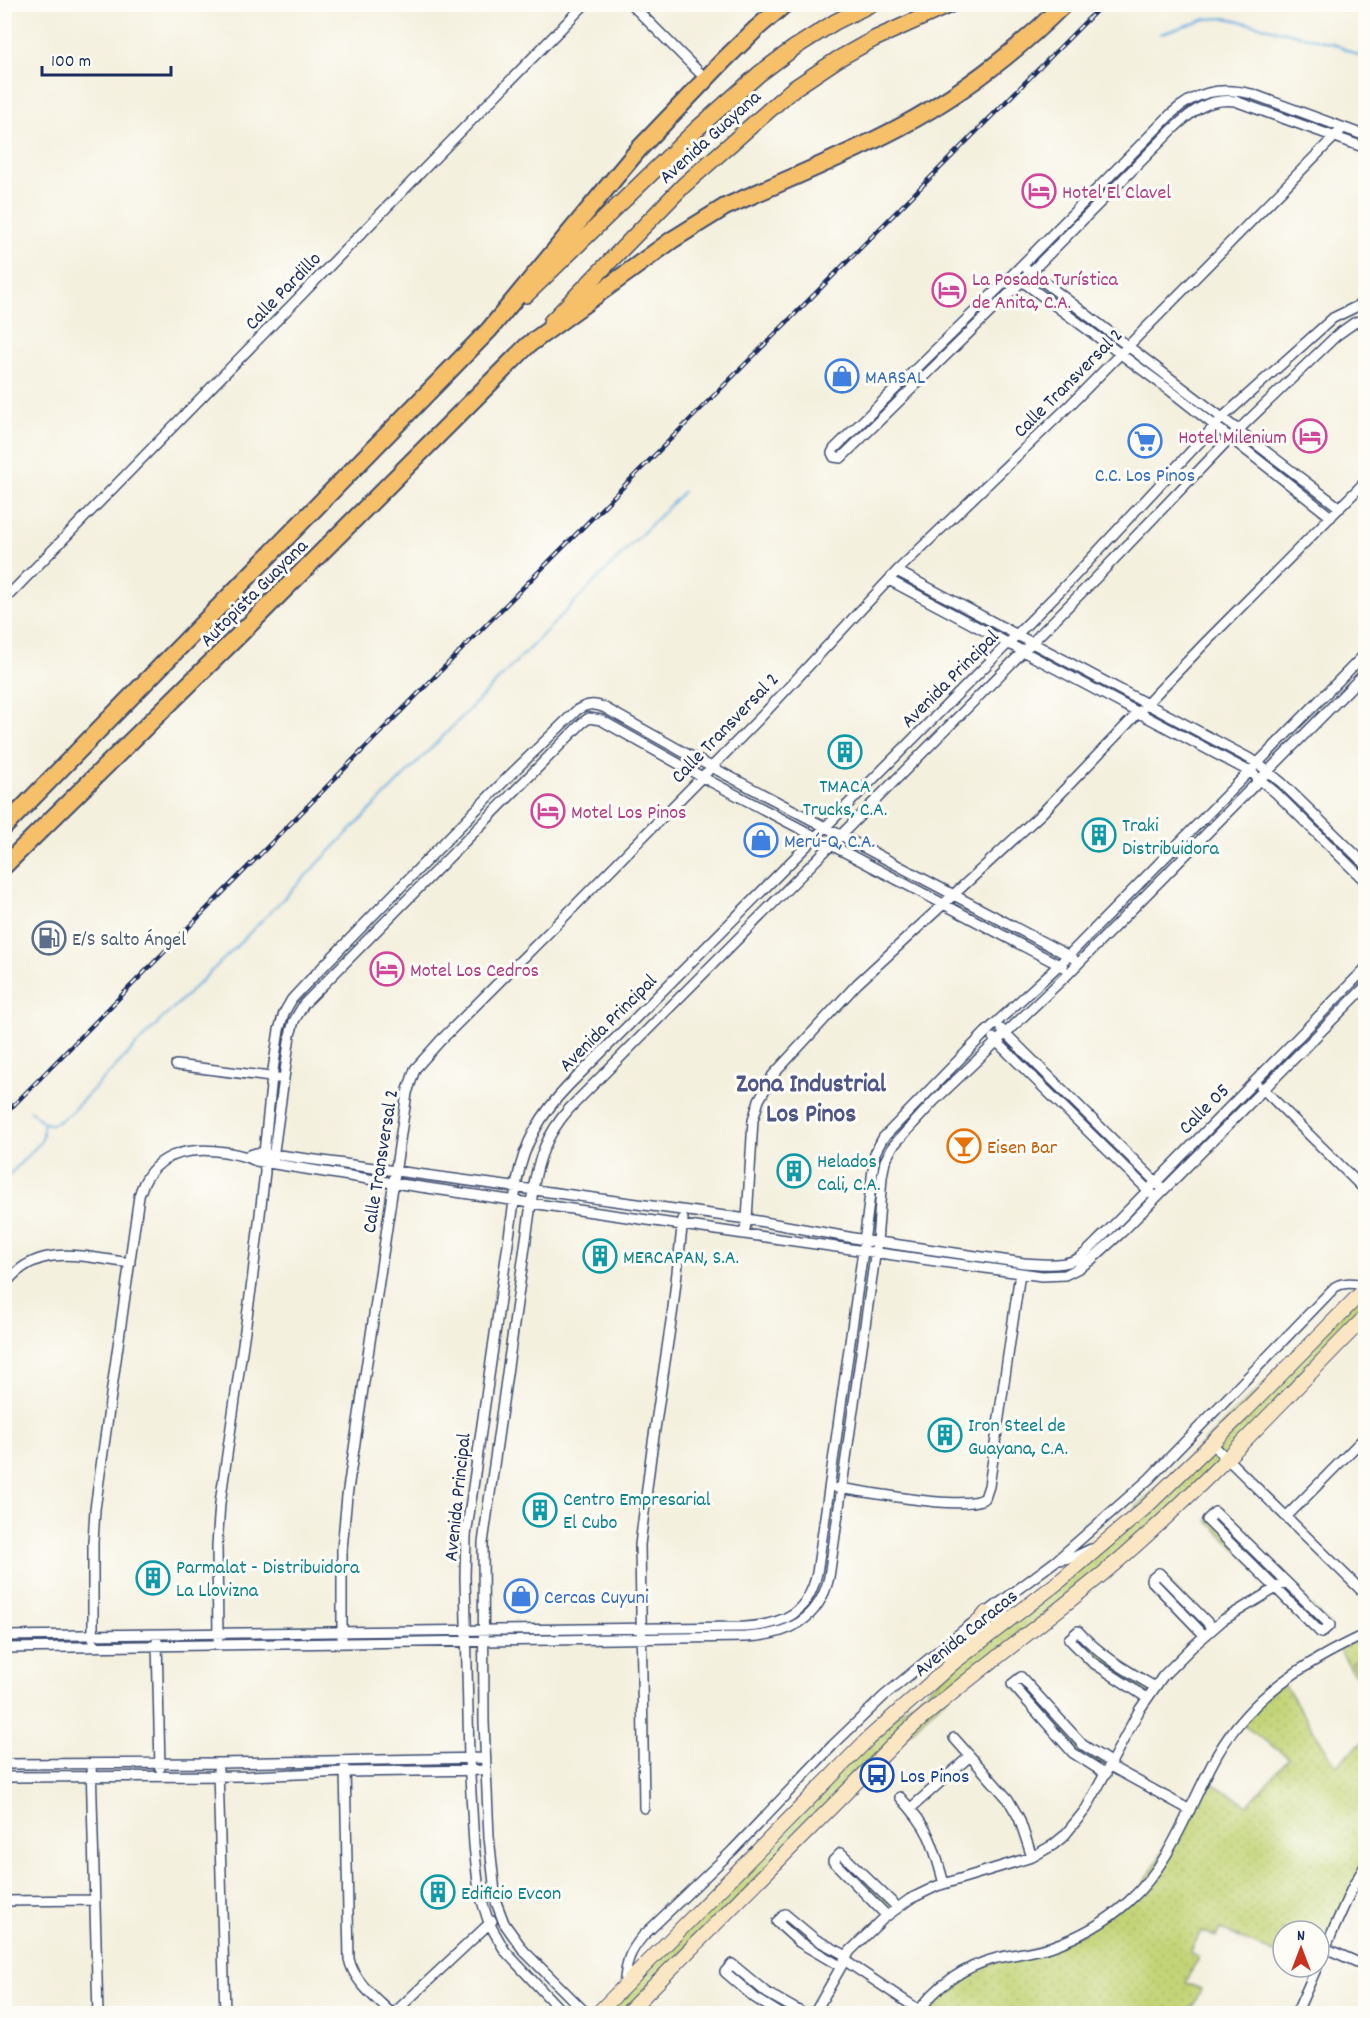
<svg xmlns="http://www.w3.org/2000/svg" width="1370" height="2018" font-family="Dekko,sans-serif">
<defs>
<pattern id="green-dots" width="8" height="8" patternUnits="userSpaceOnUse" patternTransform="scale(1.5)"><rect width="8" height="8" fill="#c3d477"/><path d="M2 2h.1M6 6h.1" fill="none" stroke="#a7b669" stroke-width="1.8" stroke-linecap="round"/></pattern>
</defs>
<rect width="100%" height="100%" fill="#fdfcf7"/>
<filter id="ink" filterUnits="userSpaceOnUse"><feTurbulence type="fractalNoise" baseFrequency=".0167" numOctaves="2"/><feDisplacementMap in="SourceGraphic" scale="12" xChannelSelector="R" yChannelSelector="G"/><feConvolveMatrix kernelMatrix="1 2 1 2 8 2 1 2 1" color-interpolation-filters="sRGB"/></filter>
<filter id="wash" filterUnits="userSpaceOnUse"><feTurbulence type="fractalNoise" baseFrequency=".008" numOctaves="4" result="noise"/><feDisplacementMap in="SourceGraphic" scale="24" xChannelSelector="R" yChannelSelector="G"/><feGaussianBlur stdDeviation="1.35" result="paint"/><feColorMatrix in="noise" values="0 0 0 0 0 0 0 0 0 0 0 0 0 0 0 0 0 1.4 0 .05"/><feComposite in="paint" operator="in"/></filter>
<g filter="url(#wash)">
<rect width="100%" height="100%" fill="#f4f0de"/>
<!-- green -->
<path fill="url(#green-dots)" stroke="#6f826a" stroke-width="1.5" d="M1365,1287V1316L1147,1535L952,1691L626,2013L596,2014L869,1738L1061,1580Z
M1215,1512L1330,1625L1321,1633L1207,1520Z
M1159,1573L1213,1628L1204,1635L1151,1580Z
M1078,1631L1155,1687L1147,1698L1101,1669L1069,1639Z
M1365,1634V1691L1338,1648Z
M1021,1677L1077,1739L1112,1763L1106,1774L1091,1766L1012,1684Z
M1282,1681L1336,1765L1365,1740V1864L1319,1962V1931H1283V1957L1220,1929L1216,1937L1201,1931L1190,1953L1198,1957L1186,1983L1201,1989L1190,2013L917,2014L962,1972L1076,1936L1141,1889L1205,1779L1248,1805L1289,1758L1240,1723Z
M841,1853L897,1908L888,1915L833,1861Z
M785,1914L847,1956L840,1966L777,1922Z
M732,1964L804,2013H780L725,1972Z"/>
<!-- pitch -->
<path fill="#c3d477" stroke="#6f826a" stroke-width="1.5" d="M1365,1654V1684L1352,1663Z"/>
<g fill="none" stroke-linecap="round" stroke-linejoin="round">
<!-- stream -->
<path stroke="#67aede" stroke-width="2" d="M1160,34L1206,19L1226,18L1332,43L1366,59
M30,1110C47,1128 52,1129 71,1112L159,1022L231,952L683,492
M4,1180L40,1143L43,1136V1124"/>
</g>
</g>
<g filter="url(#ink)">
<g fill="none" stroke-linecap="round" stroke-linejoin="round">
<!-- street casing -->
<g stroke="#3c4c71" stroke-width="12">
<path id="street" d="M631,4L706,79
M1366,136L1252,94C1220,86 1195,92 1171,114L1013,274L834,449L832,453L834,457L841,458L1022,281L1173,129C1192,111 1208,98 1235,101L1366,148
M1027,269L1340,508
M1019,279L1172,392L1331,517
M897,571L1256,762L1282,783L1366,865
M889,580L1252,773L1276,793L1366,882
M4,600L585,4
M1001,1029L1160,1186
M993,1038L1152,1194
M176,1065L278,1078
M1261,1087L1366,1191
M247,1156L256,1153H264L747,1219L865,1240L1024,1263C1041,1264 1064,1267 1079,1258C1089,1251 1098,1240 1107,1232L1366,968
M273,1158L290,1035L294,1021L304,1004L582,723L589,718L601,720L702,777L1063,967
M744,1234L747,1219L753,1120L759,1100L773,1075L857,984L1042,813L1204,644L1366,481
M4,1286C36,1241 84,1257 130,1263
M1212,1444L1366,1595
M837,1488C866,1491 964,1512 985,1498L989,1486L1020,1273
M1215,1512L1330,1625L1321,1633L1207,1520Z
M1286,1517L1366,1436
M1059,1560L1074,1557L1091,1549
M1204,1635L1151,1580L1159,1573L1213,1628
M4,1636L744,1627C783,1625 808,1614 817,1573L863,1251L875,1153L883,1138L986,1032L1059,965L1366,653
M342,1637V1549L347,1496L407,1093L415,1069L440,1041L557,924L760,718L897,571L1071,404L1343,128
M218,1638L217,1546L220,1503L252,1282L265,1172L264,1153L272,1077L279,1030L284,1013L292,999L306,984L509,776L577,710C587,704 594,703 605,708L685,753L1073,958
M93,1639V1542L95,1509L139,1196C151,1154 187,1146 225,1152C236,1154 246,1156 256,1161L393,1183L744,1234L1042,1276L1065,1275L1079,1268L1091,1260L1122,1232L1366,986
M157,1641L160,1768
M4,1648L746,1637C787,1635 819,1621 829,1577L877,1242L882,1177L885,1161L893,1146L934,1101L1066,976L1366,672
M1147,1698L1092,1662L1069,1639L1078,1631C1100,1655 1127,1671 1155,1687
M954,1738L1008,1799L1019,1818L1032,1857
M4,1764L218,1763L485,1758
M91,1764L98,2014
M1110,1766L1190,1810
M345,1768L349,1959C354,1982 375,1997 392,2014
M218,1770L225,2014
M1106,1774L1073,1753L1012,1684L1021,1677L1083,1745L1112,1763
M4,1777L249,1776L345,1772L486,1770
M900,1797C930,1829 933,1843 944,1884
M644,1808L640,1545L651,1456L673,1308L683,1219
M911,1808L970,1756
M4,1901L94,1900
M887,1916L833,1861L841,1853L898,1908
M1325,1948L1366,1966
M844,1960L919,2010
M1319,1962L1353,1886L1366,1864
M840,1966L799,1942L777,1922L785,1914L815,1939L847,1956
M624,1986C627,1962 627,1955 643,1936L732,1851L833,1745L884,1696L966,1628L1057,1560L1149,1479L1335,1287C1344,1281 1355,1284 1366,1285
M393,2014L492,1921
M564,2014L505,1951L489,1923L479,1892L474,1845L469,1759L465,1577L466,1536L517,1181C524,1143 541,1114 568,1086L1070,581L1223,417L1333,318L1366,302
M587,2014L524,1951L504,1923L496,1902L489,1837L484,1722L483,1543L533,1190C538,1158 547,1134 569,1109L1096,578L1230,438L1337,335L1354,323L1366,318
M781,2014L755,1998L725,1972L732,1964L767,1993L804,2014
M814,2014L850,1951L884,1918L910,1899L937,1886L1032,1857L1053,1845L1064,1836L1086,1809L1140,1709L1163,1676L1192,1647L1223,1620L1286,1582
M917,2014C935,1986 965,1966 997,1958C1015,1954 1033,1952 1050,1947C1079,1937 1106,1922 1128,1902C1172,1863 1189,1805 1217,1755C1251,1696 1305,1662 1366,1634
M1296,2014L1317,1967"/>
</g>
<!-- secondary casing -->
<g stroke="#3c4c71" stroke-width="16">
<path id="secondary" d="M950,1658L986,1613
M597,2014L869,1738L952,1664L1061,1580L1146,1507L1243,1413L1366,1288
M626,2014L905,1733C976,1669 1056,1616 1127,1553C1211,1479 1287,1396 1366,1316"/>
</g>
<!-- primary casing -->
<g stroke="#3c4c71" stroke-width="18">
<path id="primary" d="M526,295L698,128L759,74L794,48L835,22L871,4
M551,322L684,185L793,89L838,59L874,39L952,4"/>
</g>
<!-- highway casing -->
<g stroke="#3c4c71" stroke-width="20">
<path id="highway" d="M4,827L489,330L638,150L724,60L757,28L785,4
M4,866L238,636L528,345L672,240L725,207C783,181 844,157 900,127C960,95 1016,52 1064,4"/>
</g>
<!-- street -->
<use href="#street" stroke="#fff" stroke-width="9"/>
<!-- secondary -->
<use href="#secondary" stroke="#fbe6c4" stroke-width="14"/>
<!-- primary -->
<use href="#primary" stroke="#f6c06b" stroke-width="15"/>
<!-- highway -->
<use href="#highway" stroke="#f6c06b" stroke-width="16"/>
<!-- rail casing -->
<g stroke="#1b2f5e" stroke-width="4.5">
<path id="rail" d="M4,1115L469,642L1103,4"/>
</g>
<!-- rail -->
<use href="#rail" stroke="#fdfcf7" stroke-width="2" stroke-dasharray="7" stroke-linecap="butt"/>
</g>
</g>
<!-- icons -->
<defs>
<g id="hotel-ring" transform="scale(1.725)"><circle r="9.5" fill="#fdfcf7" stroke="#d1479c" stroke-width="1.5"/><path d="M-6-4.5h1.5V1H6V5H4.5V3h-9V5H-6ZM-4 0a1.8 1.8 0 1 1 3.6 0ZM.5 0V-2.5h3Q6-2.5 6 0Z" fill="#d1479c"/></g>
<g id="shop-ring" transform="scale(1.725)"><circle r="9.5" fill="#fdfcf7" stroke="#3f7fe0" stroke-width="1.5"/><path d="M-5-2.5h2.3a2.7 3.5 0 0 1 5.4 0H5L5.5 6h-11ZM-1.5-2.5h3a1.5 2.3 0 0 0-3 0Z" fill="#3f7fe0"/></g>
<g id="supermarket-ring" transform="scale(1.725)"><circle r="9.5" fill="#fdfcf7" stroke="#3f7fe0" stroke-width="1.5"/><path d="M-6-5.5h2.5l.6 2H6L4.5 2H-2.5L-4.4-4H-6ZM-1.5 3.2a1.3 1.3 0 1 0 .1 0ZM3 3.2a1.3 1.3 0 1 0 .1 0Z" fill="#3f7fe0"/></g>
<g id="building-ring" transform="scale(1.725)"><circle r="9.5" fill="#fdfcf7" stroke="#0f9aa8" stroke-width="1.5"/><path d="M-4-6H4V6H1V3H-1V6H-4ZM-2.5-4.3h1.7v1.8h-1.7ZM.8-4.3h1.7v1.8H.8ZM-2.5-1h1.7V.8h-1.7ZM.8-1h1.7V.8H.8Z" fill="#0f9aa8"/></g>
<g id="fuel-ring" transform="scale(1.725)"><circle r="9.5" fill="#fdfcf7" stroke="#5c6f8a" stroke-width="1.5"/><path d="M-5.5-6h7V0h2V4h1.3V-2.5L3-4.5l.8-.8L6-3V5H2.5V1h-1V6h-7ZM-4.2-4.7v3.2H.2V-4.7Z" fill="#5c6f8a"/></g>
<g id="bar-ring" transform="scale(1.725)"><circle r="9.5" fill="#fdfcf7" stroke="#e8710a" stroke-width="1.5"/><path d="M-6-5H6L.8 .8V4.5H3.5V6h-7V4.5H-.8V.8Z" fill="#e8710a"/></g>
<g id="bus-ring" transform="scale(1.725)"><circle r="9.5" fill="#fdfcf7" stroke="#1a4fb4" stroke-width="1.5"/><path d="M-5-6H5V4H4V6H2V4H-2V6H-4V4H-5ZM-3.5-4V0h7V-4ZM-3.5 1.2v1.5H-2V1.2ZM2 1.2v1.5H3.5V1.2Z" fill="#1a4fb4"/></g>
</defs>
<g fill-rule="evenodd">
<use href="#hotel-ring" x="1039" y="191"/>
<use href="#hotel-ring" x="949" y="290"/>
<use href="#shop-ring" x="842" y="376"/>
<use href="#hotel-ring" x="1310" y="436"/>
<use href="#supermarket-ring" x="1145" y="441"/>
<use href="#building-ring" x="845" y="752"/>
<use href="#hotel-ring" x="548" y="811"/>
<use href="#building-ring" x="1099" y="835"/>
<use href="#shop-ring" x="761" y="840"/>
<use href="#fuel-ring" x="49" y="938"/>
<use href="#hotel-ring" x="387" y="969"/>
<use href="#bar-ring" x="964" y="1146"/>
<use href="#building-ring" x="794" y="1171"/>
<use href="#building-ring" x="600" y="1256"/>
<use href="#building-ring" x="945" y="1435"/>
<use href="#building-ring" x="540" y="1510"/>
<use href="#building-ring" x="153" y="1578"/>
<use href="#shop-ring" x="521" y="1596"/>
<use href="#bus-ring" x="877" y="1775"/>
<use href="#building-ring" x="438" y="1892"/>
</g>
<g text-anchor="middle" stroke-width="6" stroke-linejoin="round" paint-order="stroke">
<!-- street labels -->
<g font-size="20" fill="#1b2f5e" stroke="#fdfcf7">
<text transform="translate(709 136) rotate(-42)" y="7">Avenida Guayana</text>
<text transform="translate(282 290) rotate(-46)" y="7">Calle Pardillo</text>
<text transform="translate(1067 382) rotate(-45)" y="7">Calle Transversal 2</text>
<text transform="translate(253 592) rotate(-45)" y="7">Autopista Guayana</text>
<text transform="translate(949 678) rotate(-45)" y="7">Avenida Principal</text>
<text transform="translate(724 727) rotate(-46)" y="7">Calle Transversal 2</text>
<text transform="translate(607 1022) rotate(-45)" y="7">Avenida Principal</text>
<text transform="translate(1203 1108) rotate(-45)" y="7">Calle 05</text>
<text transform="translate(379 1161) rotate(-81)" y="7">Calle Transversal 2</text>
<text transform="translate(456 1497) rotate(-84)" y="7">Avenida Principal</text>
<text transform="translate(965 1632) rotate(-39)" y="7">Avenida Caracas</text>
</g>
<!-- hotel labels -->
<g font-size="20" fill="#b23c85" stroke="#fdfcf7" text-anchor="start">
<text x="1062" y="198">Hotel El Clavel</text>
<text x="972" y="285">La Posada Turística<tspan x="972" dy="23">de Anita, C.A.</tspan></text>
<text x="1287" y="443" text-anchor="end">Hotel Milenium</text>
<text x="571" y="818">Motel Los Pinos</text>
<text x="410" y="976">Motel Los Cedros</text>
</g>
<!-- shop labels -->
<g font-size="20" fill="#366cbe" stroke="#fdfcf7" text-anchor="start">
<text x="865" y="383">MARSAL</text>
<text x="1145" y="481" text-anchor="middle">C.C. Los Pinos</text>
<text x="784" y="847">Merú-Q, C.A.</text>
<text x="544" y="1603">Cercas Cuyuni</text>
</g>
<!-- culture labels -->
<g font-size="20" fill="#0d838f" stroke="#fdfcf7" text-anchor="start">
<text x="845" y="792" text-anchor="middle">TMACA<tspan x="845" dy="23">Trucks, C.A.</tspan></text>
<text x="1122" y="831">Traki<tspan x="1122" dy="23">Distribuidora</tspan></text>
<text x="817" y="1167">Helados<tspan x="817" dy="23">Cali, C.A.</tspan></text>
<text x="623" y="1263">MERCAPAN, S.A.</text>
<text x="968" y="1431">Iron Steel de<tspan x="968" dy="23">Guayana, C.A.</tspan></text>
<text x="563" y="1505">Centro Empresarial<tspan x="563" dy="23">El Cubo</tspan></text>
<text x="176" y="1573">Parmalat - Distribuidora<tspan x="176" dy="23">La Llovizna</tspan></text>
<text x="461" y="1899">Edificio Evcon</text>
</g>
<!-- service labels -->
<g font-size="20" fill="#4e5e75" stroke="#fdfcf7" text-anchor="start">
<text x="72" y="945">E/S Salto Ángel</text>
</g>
<!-- food labels -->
<g font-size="20" fill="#c56008" stroke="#fdfcf7" text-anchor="start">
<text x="987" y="1153">Eisen Bar</text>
</g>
<!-- transit labels -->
<g font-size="20" fill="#164399" stroke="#fdfcf7" text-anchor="start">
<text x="900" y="1782">Los Pinos</text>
</g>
<!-- district labels -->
<g font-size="26" font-weight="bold" fill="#4f5688" stroke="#fdfcf7">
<text x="811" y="1091">Zona Industrial<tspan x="811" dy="30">Los Pinos</tspan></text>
</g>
</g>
<!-- margin -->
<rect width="1370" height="2018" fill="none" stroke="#fdfcf7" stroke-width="24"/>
<!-- north arrow -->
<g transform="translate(1301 1949)"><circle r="28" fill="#fdfcf7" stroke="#a3aaba" stroke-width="1.5"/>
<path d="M0-4.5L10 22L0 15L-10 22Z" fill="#c8321e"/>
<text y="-9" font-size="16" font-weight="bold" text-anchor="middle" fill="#1b2f5e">N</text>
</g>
<!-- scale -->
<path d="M42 66v9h129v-9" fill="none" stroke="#1b2f5e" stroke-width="3"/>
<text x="51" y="66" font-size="18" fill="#1b2f5e" stroke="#fdfcf7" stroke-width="4.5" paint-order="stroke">100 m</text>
</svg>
